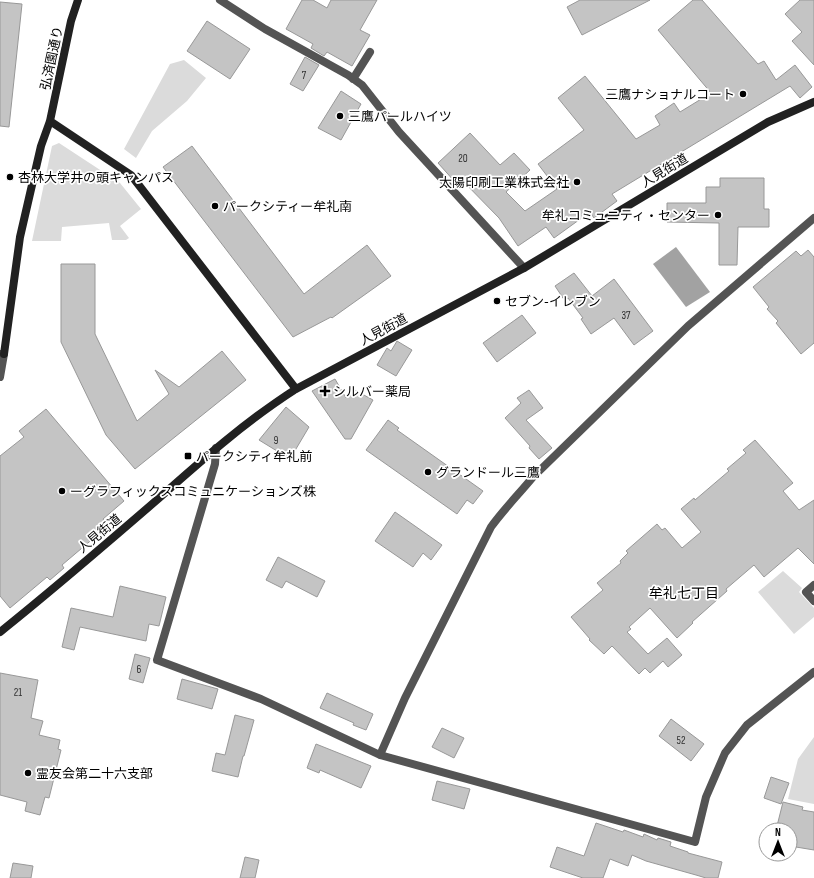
<svg xmlns="http://www.w3.org/2000/svg" width="814" height="878" font-family="'Sofia Sans Condensed','Noto Sans JP',sans-serif">
<rect width="100%" height="100%" fill="#fff"/>
<!-- green -->
<path fill="#dbdbdb" d="M184,60L206,78L187,101L152,131L136,158L124,149L170,64Z
M59,143L120,183L141,209L120,226L129,238L126,240H112L109,223L62,227L61,241H32L52,146Z
M783,571L802,588L799,592L814,608V617L794,634L758,592Z
M814,737V804L788,799L798,759Z"/>
<!-- water -->
<path fill="#a2a2a2" d="M676,247L710,292L686,307L653,264Z"/>
<!-- building -->
<path fill="#c4c4c4" stroke="#989898" d="M302,0H313L327,8L331,0H377L360,30L370,35L352,66L327,52L324,56L311,48L313,44L286,29Z
M580,0H650L582,35L567,7Z
M693,0H702L758,64L764,61L776,80L795,65L812,87L800,98L790,86L612,194L617,201L594,218L590,212L554,238L546,227L518,246L499,218L460,178L455,182L438,163L470,133L500,165L514,153L530,170L506,192L525,211L557,189L538,164L584,130L558,98L585,76L636,139L660,125L655,116L674,103L680,112L711,93L658,30Z
M800,0H814V65L792,41L802,32L785,14Z
M0,2L22,4L9,127L0,126Z
M207,21L250,49L230,79L187,51Z
M305,57L319,65L303,91L290,84Z
M341,91L361,104L341,140L318,128Z
M192,146L304,294L367,245L391,276L332,318L331,317L293,337L163,167Z
M720,178H764V209H769V227H738L737,265H719V223L667,222V203H706V187H720Z
M808,250L814,257V343L801,354L776,323L778,321L767,309L769,307L753,287L796,251L801,256Z
M61,264H95V334L137,421L169,394L155,370L179,387L222,351L246,380L135,469L106,435L61,342Z
M574,273L592,296L614,279L653,331L634,345L614,318L591,334L581,319L583,318L568,298L565,301L555,286Z
M522,315L536,333L497,362L483,343Z
M397,341L412,350L396,376L377,365L387,348L391,351Z
M335,379L346,398L351,388L373,400L351,439H345L312,391Z
M529,390L543,408L526,420L552,448L539,459L529,448L530,446L505,418L521,403L517,398Z
M286,407L309,427L290,459L259,440Z
M46,409L124,501L103,519L108,526L62,565L64,568L50,580L47,577L10,608L0,596V456L24,437L19,431Z
M388,420L399,428L397,430L483,491L473,504L467,500L457,514L366,450Z
M755,440L793,483L783,491L799,510L814,500V564L798,548L764,577L754,565L726,589L727,591L692,622L693,623L677,638L650,608L629,627L631,629L627,632L648,654L667,638L682,655L668,667L663,661L650,673L645,668L639,674L612,646L604,654L589,640L590,639L571,617L603,590L597,583L621,563L620,561L628,553L626,551L657,524L662,530L665,528L682,548L701,532L681,509L694,498L695,500L729,471L727,469L746,453L743,450Z
M395,512L442,545L431,560L423,553L413,567L375,541Z
M278,557L325,581L317,597L286,581L282,588L266,580Z
M120,586L166,597L159,626L149,624L146,641L80,627L74,650L62,647L71,608L113,617Z
M135,654L150,658L143,683L129,679Z
M0,673L38,680L31,718L43,721L39,735L60,740L58,749L61,750L49,798L45,797L40,815L25,811L27,802L0,795Z
M182,679L218,689L212,709L177,699Z
M327,693L373,714L366,730L353,725L354,723L320,708Z
M235,715L254,720L244,756H243L238,777L212,771L216,753L225,755Z
M671,719L704,744L691,761L659,736Z
M442,728L464,738L454,758L432,747Z
M316,744L371,766L361,788L320,770L319,773L307,768Z
M771,777L789,783L781,804L764,798Z
M437,781L470,789L464,809L432,800Z
M783,802L803,807L802,810L814,812V850L790,846V830H776Z
M596,823L623,832L624,830L643,837L644,834L657,840L658,838L671,842L670,846L688,852V853L722,862L718,878H706L696,875L646,861L632,855L628,866L610,859L603,878H583L550,867L557,847L584,856Z
M245,857L259,860L255,878H240Z
M13,863L33,866L31,878H10Z"/>
<g fill="none" stroke-linecap="round" stroke-linejoin="round">
<!-- street -->
<path stroke="#545454" stroke-width="8" d="M220,0L265,29L348,75L362,85L399,132L524,268
M353,79L370,52
M0,354H4L0,377
M216,448L215,464L157,660L261,699L380,755L695,842L706,797L725,753L747,725L814,672
M814,585L806,592L814,601
M380,755L405,698L491,527C504,509 519,494 533,477L688,326L814,218"/>
<!-- secondary -->
<path stroke="#212121" stroke-width="8" d="M50,121L131,175L296,389
M4,354L20,237L41,146L50,121L71,21L78,0
M0,632C54,589 106,544 158,499C202,460 246,421 296,389L524,268L768,122L814,102"/>
</g>
<!-- markers -->
<g fill="#000" stroke="#fff" stroke-width="1.5">
<circle cx="743" cy="94" r="4"/>
<circle cx="340" cy="116" r="4"/>
<circle cx="10" cy="177" r="4"/>
<circle cx="577" cy="182" r="4"/>
<circle cx="215" cy="206" r="4"/>
<circle cx="718" cy="215" r="4"/>
<circle cx="497" cy="301" r="4"/>
<path d="M323 385h4v4h4v4h-4v4h-4v-4h-4v-4h4z"/>
<rect x="184" y="452" width="8" height="8" rx="2"/>
<circle cx="428" cy="472" r="4"/>
<circle cx="62" cy="491" r="4"/>
<circle cx="28" cy="773" r="4"/>
</g>
<g text-anchor="middle" stroke-width="3.5" stroke-linejoin="round" paint-order="stroke">
<!-- number labels -->
<g font-size="11" fill="#313131">
<text x="304" y="79">7</text>
<text x="463" y="162">20</text>
<text x="626" y="319">37</text>
<text x="276" y="444">9</text>
<text x="139" y="673">6</text>
<text x="18" y="696">21</text>
<text x="681" y="744">52</text>
</g>
<!-- street labels -->
<g font-size="13" fill="#000" stroke="#fff">
<text transform="translate(51 58) rotate(-78)" y="5">弘済園通り</text>
<text transform="translate(664 170) rotate(-31)" y="5">人見街道</text>
<text transform="translate(383 329) rotate(-28)" y="5">人見街道</text>
<text transform="translate(99 533) rotate(-40)" y="5">人見街道</text>
</g>
<!-- poi labels -->
<g font-size="13" fill="#000" stroke="#fff" text-anchor="start">
<text x="735" y="99" text-anchor="end">三鷹ナショナルコート</text>
<text x="348" y="121">三鷹パールハイツ</text>
<text x="18" y="182">杏林大学井の頭キャンパス</text>
<text x="569" y="187" text-anchor="end">太陽印刷工業株式会社</text>
<text x="223" y="211">パークシティー牟礼南</text>
<text x="710" y="220" text-anchor="end">牟礼コミュニティ・センター</text>
<text x="505" y="306">セブン-イレブン</text>
<text x="333" y="396">シルバー薬局</text>
<text x="196" y="461">パークシティ牟礼前</text>
<text x="436" y="477">グランドール三鷹</text>
<text x="70" y="496">ーグラフィックスコミュニケーションズ株</text>
<text x="36" y="778">霊友会第二十六支部</text>
</g>
<!-- neighbourhood labels -->
<g font-size="14" fill="#000" stroke="#fff">
<text x="684" y="598">牟礼七丁目</text>
</g>
</g>
<!-- north arrow -->
<g transform="translate(778 842)"><circle r="19" fill="#ffffff" stroke="#999999"/>
<path d="M0-3L7 15L0 10L-7 15Z" fill="#000000"/>
<text y="-6" font-size="11" font-weight="bold" text-anchor="middle" fill="#000000">N</text>
</g>
</svg>
